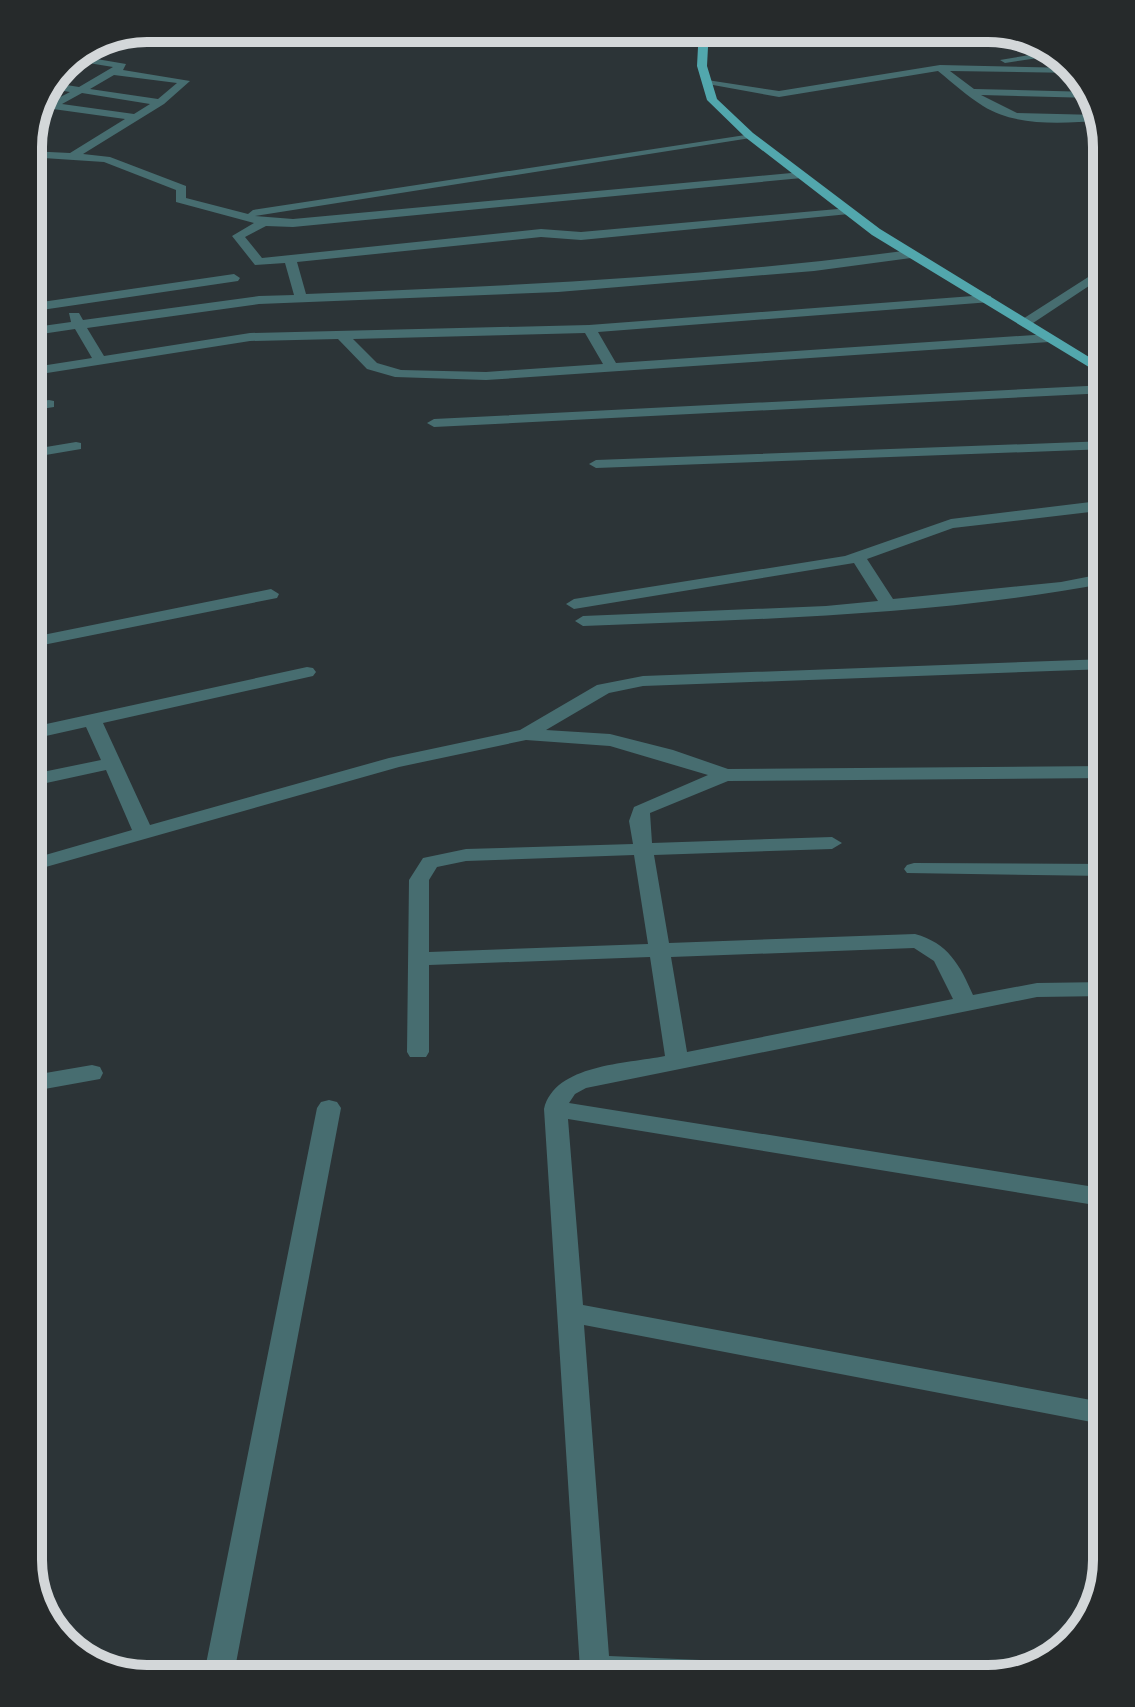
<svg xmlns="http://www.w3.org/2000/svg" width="1135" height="1707" font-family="Mulish,sans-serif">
<rect width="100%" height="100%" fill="#2c3437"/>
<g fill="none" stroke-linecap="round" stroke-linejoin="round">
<!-- minor -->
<path fill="#476d70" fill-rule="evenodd" d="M1054,51L1059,55L1005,63L1000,60Z
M79,56L126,64L123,70L190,81L164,104L83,154L110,157L186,186V198L248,214L253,210L752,134L757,137L255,216L293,219L802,172L808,175L802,178L293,227L266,226L245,237L262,258L541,229L581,232L849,208L855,211L849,214L581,240L541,237L297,262L306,294C509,286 710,277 911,250L917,254L911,258L814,271L558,292L259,304L87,328L104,356L250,333L589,325L986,295L991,296V302L598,332L616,363L1049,334L1056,338L1049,342L486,380L395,377L367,369L338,339L250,341L28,376V368L92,358L75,329L28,336V328L71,322L69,313H79L83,320L259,296L294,295L285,263L255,265L232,236L254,223L176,202V190L104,162L28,157V151L70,153L125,119L53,109L40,115L43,106L70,92L51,89L54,83L79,87L113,67L70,60ZM114,75L177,83L158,99L90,89ZM82,93L150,104L134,114L62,104ZM585,333L603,364L486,372L401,370L377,363L353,339Z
M940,65L1071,68L1077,73L950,71L974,89L1092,92L1093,98L981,95L1017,113L1098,115L1100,121C1061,123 1017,127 983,106C967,96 953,83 938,71L779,97L702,83L707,80L779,91Z
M1107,265V274L1030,325L1018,322Z
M234,274L240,278L238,281L28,312V304Z
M1107,385V393L434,427L427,423L434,419Z
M49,400L54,401V407L28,411V403Z
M1107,441V449L596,468L589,464L596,460Z
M76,442L81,443V449L28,458V450Z
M1107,500V510L953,528L867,559L893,599L1061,582L1107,573V583C936,616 757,619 583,626L575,621L583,616L826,606L878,601L854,563L574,609L566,604L574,599L845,556L951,519Z
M271,589L279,594L277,598L28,648V638Z
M1107,659V669L643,686L609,693L546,730L610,734L673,750L728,769L1107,766V778L728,781L650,813L652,843L832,837L842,843L832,849L654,855L669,943L915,934C948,943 960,965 973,995L1037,983L1107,982V996L1037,997L586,1088L575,1094L569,1103L1107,1189V1207L568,1119L583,1305L1107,1403V1425L584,1325L609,1656L818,1665L829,1669L833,1679H584L580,1669L544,1109C555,1064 626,1064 665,1056L650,957L429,965V1052L426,1057H410L407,1052L409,880L423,858L466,849L633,844L629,821L634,807L708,775L610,746L526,740L399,767L28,872V860L132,830L106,770L28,787V775L101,760L86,727L28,740V728L307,667L313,668L316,672L313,676L103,723L150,825L389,758L520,730L597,685L643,676ZM634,855L648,944L429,952V880L437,867L466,861ZM914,948L934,961L953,999L687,1052L671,957Z
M914,863L1107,864V876L907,873L904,869L907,865Z
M92,1065L100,1067L103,1073L100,1079L28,1092V1076Z
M329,1100L337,1102L341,1108L233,1679H203L317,1108L321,1102Z"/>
<!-- major -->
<path fill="#52a7ad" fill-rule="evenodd" d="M699,28H709L707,66L717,99L753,133L880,229L1107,368V378L872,235L745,137L707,100L697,66Z"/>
</g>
<!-- crop -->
<path d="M0 0H1135V1707H0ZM147 42H988A105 105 0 0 1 1093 147V1560A105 105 0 0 1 988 1665H147A105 105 0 0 1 42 1560V147A105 105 0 0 1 147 42Z" fill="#262a2b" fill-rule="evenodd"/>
<path fill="none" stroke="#d3d7d9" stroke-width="10" d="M147 42H988A105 105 0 0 1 1093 147V1560A105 105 0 0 1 988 1665H147A105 105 0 0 1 42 1560V147A105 105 0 0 1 147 42Z"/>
</svg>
